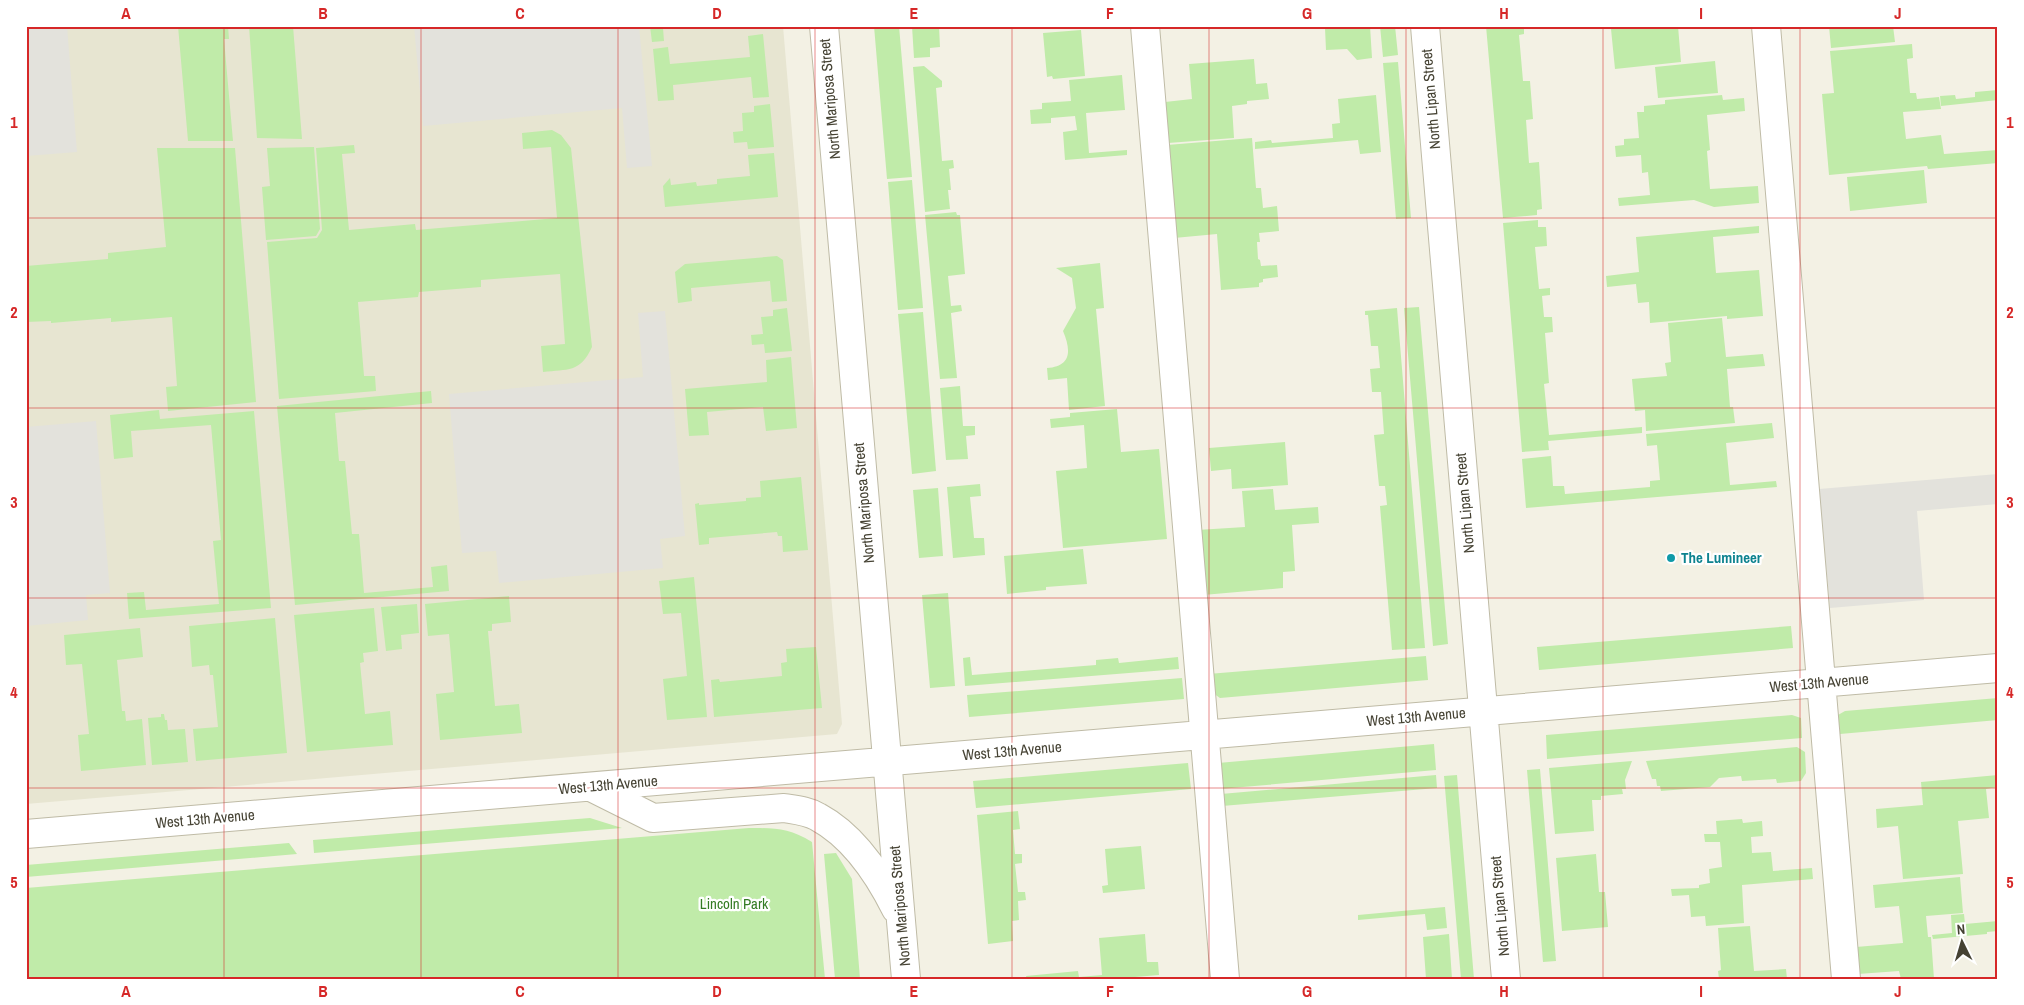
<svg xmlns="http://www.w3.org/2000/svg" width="2024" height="1005" font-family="'Archivo Narrow',sans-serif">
<rect width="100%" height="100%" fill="#f3f1e4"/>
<!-- residential -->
<path fill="#e7e5d1" d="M26,26H783L842,724L837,734L26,804Z"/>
<!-- green -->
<path fill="#c0eba9" d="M178,26H228L229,39H224L233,141H188Z
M249,26H293L302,139L257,138Z
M650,26H673V27L663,28L664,41L652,42Z
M874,26H899L912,177L887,179Z
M912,26H939L940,47L930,48V57L914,58Z
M1327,26H1370L1372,58L1357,60L1347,49L1326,50L1325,28Z
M1380,26H1395L1398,55L1383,57Z
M1486,26H1524V34L1519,35L1523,81H1530L1533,119L1526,120L1529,163L1539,162L1542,209L1537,210V215L1503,218Z
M1615,26H1678L1681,62L1615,69L1611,29L1615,28Z
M1829,26H1893L1895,42L1831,48Z
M1081,30L1085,76L1053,79L1052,76L1047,77L1043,33Z
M763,34L769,97L753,98L751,77L673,85L674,100L658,101L653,49L668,47L670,64L750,57L748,36Z
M1912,44L1913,58L1907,59L1910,93H1916L1917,99L1939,97L1941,109L1903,112L1906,139L1941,135L1944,154L1998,150V163L1928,169L1927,166L1829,175L1822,94L1834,93L1830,51Z
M1254,59L1256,84L1267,83L1269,99L1247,101V104L1232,106L1234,138L1168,143L1165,102L1192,99L1189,64Z
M1715,61L1718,93L1658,98L1655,67Z
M1398,62L1411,218L1396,219L1383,63Z
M924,66L942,81V87L936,88L942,161L953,160L954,168L949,169L951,190H948L950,209L925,212L913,67Z
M1122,75L1125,110L1086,113L1089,153L1127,150V155L1065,160L1063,132L1077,130L1075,116L1051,118V123L1031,124L1030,110L1042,109V103L1071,101L1069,80Z
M1998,90V100L1941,106L1940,96L1955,95L1956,99L1975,97V92Z
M1376,95L1381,152L1360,154L1358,140L1255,149V142L1271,140L1272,143L1333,138L1332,124L1340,123L1338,99Z
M1722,95L1723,100L1744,98L1745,111L1707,115L1710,150L1707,151L1710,189L1758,186L1759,203L1714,207L1694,200L1619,206L1618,198L1650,195L1648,172L1642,173L1641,155L1616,157L1615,146L1624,145V139L1639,138L1637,112H1644V106L1665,104V100Z
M770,104L774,147L748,149L747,142L734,143L733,132L743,131L742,113L754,112V106Z
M552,130L561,135L571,148L592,347C580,373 568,369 543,372L541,346L565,344L560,274L481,280V287L419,292L418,297L358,302L364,376H375L376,391L279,399L267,242L317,238L322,230L316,148L354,145L355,153L342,154L349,230L415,224L416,230L557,218L551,147L523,149L522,133Z
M1252,138L1256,188H1261L1263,208L1277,206L1279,231L1259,233L1260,242H1257L1258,259L1260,260L1261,266L1277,265L1278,277L1263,279V282L1259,283V287L1221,290L1217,234L1174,238L1167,145Z
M314,147L320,229L316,236L266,240L262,187L270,186L267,148Z
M157,148H235L256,402L168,411L166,387L177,386L172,317L111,322V318L51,323V321L26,322V266L108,259V253L166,247Z
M774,153L778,197L665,207L663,186L670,178L671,185L696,182L697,186L717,184V179L750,176L748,155Z
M1924,170L1927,203L1850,211L1847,177Z
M912,180L923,308L898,310L888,182Z
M956,212L957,215H960L965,274L948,276L951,306L961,305L962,311L951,313L957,378L940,379L925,215Z
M1538,220V227H1546L1547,246L1535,247L1539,289L1550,288V295L1542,296L1544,317H1552L1553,332L1545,333L1549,383L1544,384L1549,435L1642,427V433L1548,441L1549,450L1522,452L1503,223Z
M1759,226V233L1713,237L1716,273L1759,270L1763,316L1727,319V316L1650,323L1649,302L1638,303L1636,284L1607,287L1606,276L1639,272L1636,237Z
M777,256L783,260L787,301L772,302L770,281L691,288L692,301L678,303L675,272L685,264Z
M1100,263L1104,308L1096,309L1105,406L1069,410L1067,378L1048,380L1047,368C1072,366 1071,350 1063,331L1076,308L1072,278L1056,268Z
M1419,307L1448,644L1433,646L1404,308Z
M787,308L792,351L765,353L764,344L752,345L751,335L763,334L761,317L773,316V310Z
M1397,308L1425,648L1392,650L1380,506L1387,505L1385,486H1379L1374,435L1384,434L1381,392H1372L1370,369L1380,368L1378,346H1371L1368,315H1365V311Z
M923,312L936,471L912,474L898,314Z
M1722,318L1726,357L1763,354L1765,366L1727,369L1730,407H1733L1735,423L1646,431L1645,410L1635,411L1632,379L1667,376L1665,363L1671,362L1668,323Z
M791,357L797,428L766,431L763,407L707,412L709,435L689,436L685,389L767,382L766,360Z
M960,386L963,426H975V435L966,436L968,459L946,460L940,388Z
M431,391L432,403L335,413L339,461H345L352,534H359L364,593L433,587L431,567L447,565L449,591L295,605L277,406Z
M1117,409L1121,452L1159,449L1167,539L1063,548L1056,471L1087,468L1084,425L1051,428L1050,419L1070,417V413Z
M159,410L160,419L254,411L271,608L129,619L127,593L144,592L146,610L219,604L213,541L221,540L211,425L131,431L133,457L114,459L110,415Z
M1772,423L1774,438L1726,443L1730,485L1776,481L1777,487L1526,508L1522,459L1551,456L1553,486H1564L1565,494L1650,487V481L1660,480L1657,445L1647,446L1646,434Z
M1285,442L1288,485L1232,489L1231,469L1211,471L1209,448Z
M801,477L808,550L783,552L782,536H778L777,532L709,538V544L699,545L695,504L699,503V505L746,501V498L761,497L760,481Z
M980,484L981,496L970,497L974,538H984L985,555L953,558L947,487Z
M938,488L943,556L919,558L913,490Z
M1273,489L1275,510L1318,507L1319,523L1292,525L1295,571L1283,572V588L1203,595L1197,530L1245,527L1242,491Z
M1083,549L1087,584L1046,587V590L1007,594L1004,556Z
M694,577L707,717L667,720L663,679L687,676L681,613L663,614L659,581Z
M948,593L955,686L930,688L922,595Z
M509,596L511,622L492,624V631H488L495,706L519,704L522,733L440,740L436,694L454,692L449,634L428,636L425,604Z
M417,604L419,633L401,635L402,649L386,651L381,607Z
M374,608L378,651L363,653L364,662L360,663L365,714L390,711L393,745L307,752L294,615Z
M275,618L287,753L196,761L193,729L218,727L213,675H210L209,665L192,667L189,626Z
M1791,626L1793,648L1539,670L1537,647Z
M140,628L143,657L117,660L122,711H125L126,721L142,719L146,765L81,771L78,735L89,734L82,664L66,665L64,635Z
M816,647L822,708L714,717L711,680L719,679L720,682L782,676L781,663L787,662L786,649Z
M1426,656L1428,680L1220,698L1210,691L1208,674Z
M970,657L972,675L1096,665V660L1118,658L1119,663L1178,657L1179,669L965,686L963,658Z
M1182,678L1184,699L969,717L967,695Z
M1998,698V720L1840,734L1838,715L1845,711Z
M161,714H164L165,720H167L168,730L185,729L188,762L152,765L148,718L161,717Z
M1792,715L1801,718L1802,738L1547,759L1546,735Z
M1434,744L1436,770L1220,789L1218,763Z
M1797,747L1805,752L1806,773L1801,781L1777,783L1776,779L1742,781L1741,776L1719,778L1710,787L1661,791L1660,786H1657L1656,779H1652L1646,761Z
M1632,761L1625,780L1626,789H1622L1623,794L1601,796V800H1592L1594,831L1555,834L1549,768Z
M1188,763L1191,789L976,808L973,781Z
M1540,769L1556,961L1543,962L1527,770Z
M1436,775L1437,788L1222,806L1221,794Z
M1457,775L1474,979H1461L1444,776Z
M1998,775V787L1986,789L1989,818L1958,821L1963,874L1903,879L1898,826L1877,828L1876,809L1923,805L1921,782Z
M1018,811L1020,829L1013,830L1015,854H1022V863L1015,864L1018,892H1025L1026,900L1018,901L1019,920L1012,921L1013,941L988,944L977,815Z
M590,818L622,828L314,853L313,840Z
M1742,819L1743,823L1762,821L1763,836L1751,837L1752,853L1771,852L1773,871L1812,868L1813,879L1742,885L1744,923L1706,926L1705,916L1691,917L1689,895L1672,896L1671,889L1699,888V885L1710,883L1709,869L1722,867L1720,842H1705L1704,834H1717L1716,821Z
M749,828C775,828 789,828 812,842L825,979H26V888Z
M289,843L297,854L26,877V865Z
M1141,846L1145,889L1103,893L1102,886L1108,885L1105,849Z
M836,853L852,879L860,979H835L824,854Z
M1596,854L1599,892H1605L1608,927L1562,931L1556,858Z
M1960,877L1963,913L1926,916L1928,937H1931L1934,979H1901L1899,971L1858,974L1856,947L1903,943L1899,906L1875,908L1873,885Z
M1445,907L1447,928L1427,930L1425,914L1358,920V915Z
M1964,914L1965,924L1998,921V931L1987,932V934L1933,939L1932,935L1952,933L1951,915Z
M1750,926L1754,971L1786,969L1787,979H1719L1718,971L1721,970L1718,928Z
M1145,934L1147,962H1158L1159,975L1111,979H1027L1026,976L1078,971L1079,977L1102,975L1099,938Z
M1449,934L1452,979H1426L1423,937Z"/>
<!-- parking -->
<path fill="#e3e2dc" d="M26,26H67L77,152L26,156Z
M414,26H639L652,166L627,168L622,108L423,126Z
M665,311L685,536L660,539L663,568L499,583L496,551L462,553L449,394L643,377L638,313Z
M96,421L110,593L86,595L88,620L26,626V427Z
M1998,474V504L1917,511L1924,600L1830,608L1819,489Z"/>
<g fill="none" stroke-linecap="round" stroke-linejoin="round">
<!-- minor casing -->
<g stroke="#bfbba6" stroke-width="30">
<path id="minor" d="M824,26L906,979
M1145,26L1225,979
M1425,26L1506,979
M1766,26L1846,979
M591,787L653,818L784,808C796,810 808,811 818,817C853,836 879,875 896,909
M26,834L1998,668"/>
</g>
<!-- minor -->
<use href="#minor" stroke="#fff" stroke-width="28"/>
</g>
<!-- grid -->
<path fill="none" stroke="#d62828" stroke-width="1" stroke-opacity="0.55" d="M224,26V979M421,26V979M618,26V979M815,26V979M1012,26V979M1209,26V979M1406,26V979M1603,26V979M1800,26V979M26,218H1998M26,408H1998M26,598H1998M26,788H1998"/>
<!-- markers -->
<circle fill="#0f9aa8" stroke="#fff" stroke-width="2" cx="1671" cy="558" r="5"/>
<g text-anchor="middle" stroke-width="4.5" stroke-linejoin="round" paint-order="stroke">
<!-- street labels -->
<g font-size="15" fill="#454233" stroke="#fff">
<text transform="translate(830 99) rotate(-95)" y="5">North Mariposa Street</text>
<text transform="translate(1431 99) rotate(-95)" y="5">North Lipan Street</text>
<text transform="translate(864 503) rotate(-95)" y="5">North Mariposa Street</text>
<text transform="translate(1465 503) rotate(-95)" y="5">North Lipan Street</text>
<text transform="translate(1819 683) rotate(-5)" y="5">West 13th Avenue</text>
<text transform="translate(1416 717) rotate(-5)" y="5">West 13th Avenue</text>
<text transform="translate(1012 751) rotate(-5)" y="5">West 13th Avenue</text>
<text transform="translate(608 785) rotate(-5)" y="5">West 13th Avenue</text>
<text transform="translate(205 819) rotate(-5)" y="5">West 13th Avenue</text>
<text transform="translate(900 906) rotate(-95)" y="5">North Mariposa Street</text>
<text transform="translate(1500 906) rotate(-95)" y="5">North Lipan Street</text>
</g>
<!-- culture labels -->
<g font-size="15" font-weight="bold" fill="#0d838f" stroke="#fff" text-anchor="start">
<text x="1681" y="563">The Lumineer</text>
</g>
<!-- park labels -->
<g font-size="15" fill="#337b23" stroke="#fff">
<text x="734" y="909">Lincoln Park</text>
</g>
</g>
<!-- border -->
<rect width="2024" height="1005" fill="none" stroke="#ffffff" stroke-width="55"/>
<!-- north arrow -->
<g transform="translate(1962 942) rotate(355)" stroke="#ffffff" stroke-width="4" paint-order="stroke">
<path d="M0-4L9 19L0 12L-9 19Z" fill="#454233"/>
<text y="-8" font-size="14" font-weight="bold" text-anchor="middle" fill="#454233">N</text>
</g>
<rect x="28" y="28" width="1968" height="950" fill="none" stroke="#d62828" stroke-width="2"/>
<g font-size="16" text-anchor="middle" font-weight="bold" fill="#d62828">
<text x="126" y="19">A</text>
<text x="323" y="19">B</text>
<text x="520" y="19">C</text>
<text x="717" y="19">D</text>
<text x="914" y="19">E</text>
<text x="1110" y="19">F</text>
<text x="1307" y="19">G</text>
<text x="1504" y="19">H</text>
<text x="1701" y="19">I</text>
<text x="1898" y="19">J</text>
<text x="14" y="128">1</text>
<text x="2010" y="128">1</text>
<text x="14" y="318">2</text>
<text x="2010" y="318">2</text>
<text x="14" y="508">3</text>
<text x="2010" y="508">3</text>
<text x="14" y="698">4</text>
<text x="2010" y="698">4</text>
<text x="14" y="888">5</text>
<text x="2010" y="888">5</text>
<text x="126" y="997">A</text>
<text x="323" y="997">B</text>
<text x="520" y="997">C</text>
<text x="717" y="997">D</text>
<text x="914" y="997">E</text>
<text x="1110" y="997">F</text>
<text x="1307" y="997">G</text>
<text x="1504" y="997">H</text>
<text x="1701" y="997">I</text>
<text x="1898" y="997">J</text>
</g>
</svg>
